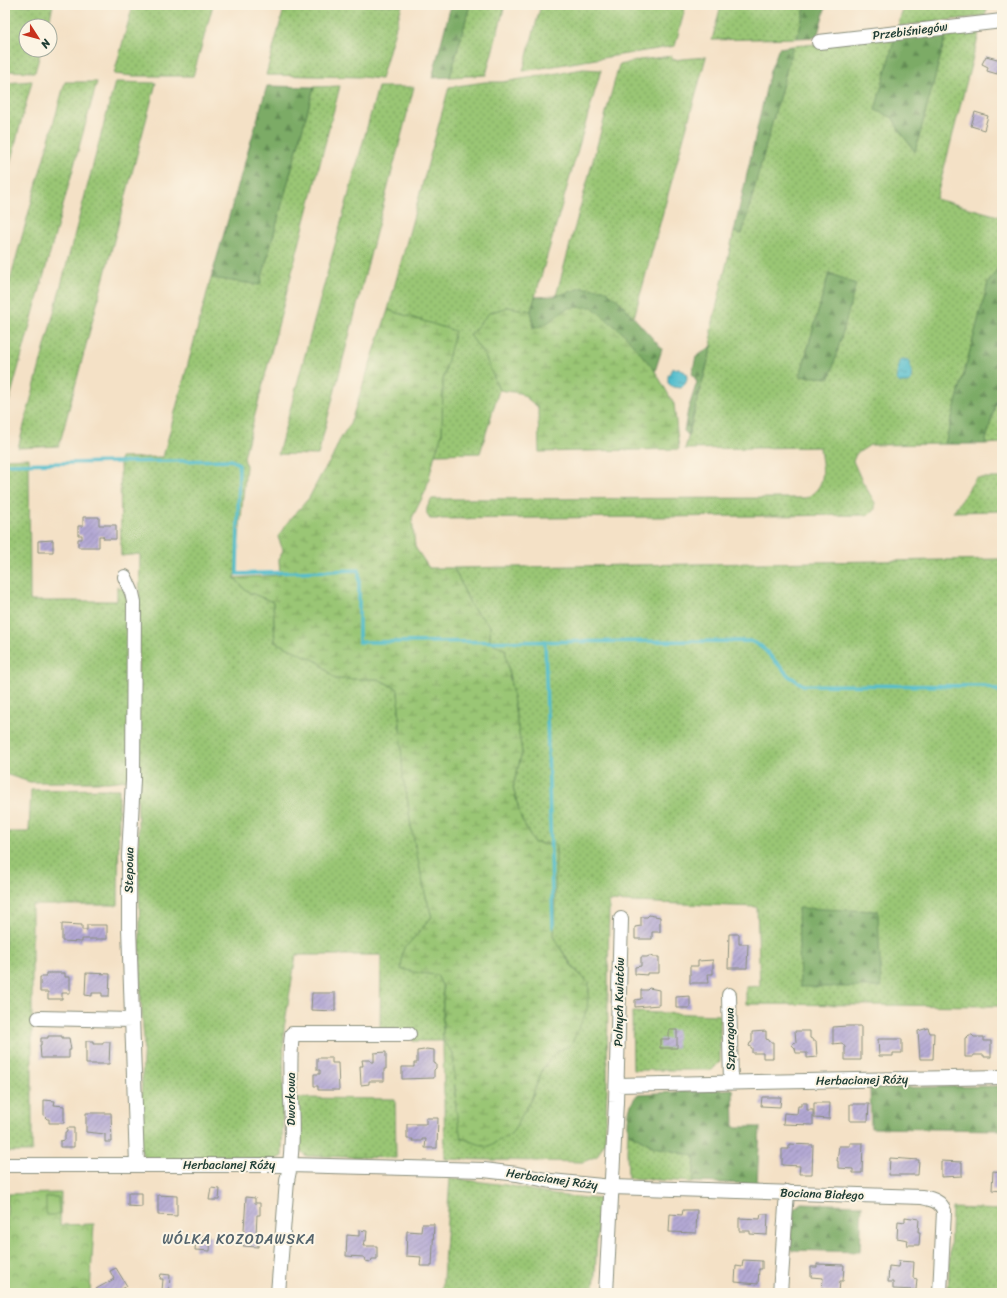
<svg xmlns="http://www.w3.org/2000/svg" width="1007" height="1298" font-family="Sriracha,sans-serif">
<defs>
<pattern id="grass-dots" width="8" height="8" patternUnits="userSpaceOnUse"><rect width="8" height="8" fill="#9ac674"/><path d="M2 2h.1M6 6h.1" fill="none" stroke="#7da260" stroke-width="1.8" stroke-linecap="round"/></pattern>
<pattern id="forest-firs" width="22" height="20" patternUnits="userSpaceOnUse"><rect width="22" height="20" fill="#7bab66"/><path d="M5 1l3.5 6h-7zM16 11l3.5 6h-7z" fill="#648c55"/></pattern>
<pattern id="wetland-marsh" width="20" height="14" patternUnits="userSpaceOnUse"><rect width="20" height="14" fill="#9ac674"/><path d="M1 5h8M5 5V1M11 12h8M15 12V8" fill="none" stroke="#7da260"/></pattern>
<pattern id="park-crowns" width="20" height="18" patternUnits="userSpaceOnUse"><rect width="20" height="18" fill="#9ac674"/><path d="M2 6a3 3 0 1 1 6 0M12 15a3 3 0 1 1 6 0" fill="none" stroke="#7da260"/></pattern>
<pattern id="water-ripples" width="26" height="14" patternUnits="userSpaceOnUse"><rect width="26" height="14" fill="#52bdcd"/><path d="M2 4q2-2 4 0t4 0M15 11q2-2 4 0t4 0" fill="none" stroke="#439ba7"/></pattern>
<pattern id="building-hatch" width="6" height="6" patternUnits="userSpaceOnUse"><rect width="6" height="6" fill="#b4a9d4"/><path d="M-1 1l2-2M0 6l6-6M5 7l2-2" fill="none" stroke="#928bad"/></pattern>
</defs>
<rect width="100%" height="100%" fill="#fcf5e5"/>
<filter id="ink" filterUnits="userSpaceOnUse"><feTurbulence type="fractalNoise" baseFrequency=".025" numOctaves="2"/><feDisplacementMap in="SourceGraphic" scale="8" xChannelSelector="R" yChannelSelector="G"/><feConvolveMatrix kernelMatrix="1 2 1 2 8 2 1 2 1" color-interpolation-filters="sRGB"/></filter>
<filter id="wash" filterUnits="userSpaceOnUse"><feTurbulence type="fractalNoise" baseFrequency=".012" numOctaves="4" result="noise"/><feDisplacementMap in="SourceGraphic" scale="16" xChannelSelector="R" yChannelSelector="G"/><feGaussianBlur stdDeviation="0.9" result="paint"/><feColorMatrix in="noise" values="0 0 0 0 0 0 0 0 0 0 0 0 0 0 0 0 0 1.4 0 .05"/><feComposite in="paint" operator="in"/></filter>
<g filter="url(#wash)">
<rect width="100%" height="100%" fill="#f4e1c6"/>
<!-- grass -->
<path fill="url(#grass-dots)" stroke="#5c8254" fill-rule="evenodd" d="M5,5H53L48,26H26V50H41L35,72L5,71Z
M133,5H213L193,76H133L114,74Z
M285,5H402L381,79L362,77L266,75Z
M470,5H505L486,75L450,77Z
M541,5H686L675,46L523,71Z
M721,5H797L805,8L797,38L712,40Z
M904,5H988L985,16L898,26Z
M948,28L980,30L936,199L1002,217V262L988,283L945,444L870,445L856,454L853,461L861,479L875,503V509L869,515L430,519C424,512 427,506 432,499L806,498C829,485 822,469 820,447L685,449L712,346L711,330L734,232L742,234L793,46L895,37L893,118L899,130L915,151ZM829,273L855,284L800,376Z
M672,56V60L706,57L634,317L620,302L556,296L619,65L639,60Z
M583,69L601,70L531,311L508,307L489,313L470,335L485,356L499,390L480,453L435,454L442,433L443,380L454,331L388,310L449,87L485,82H503Z
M32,81L5,182V83Z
M65,82H97L5,416V298Z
M115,82L156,83L59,446L18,448Z
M340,86L244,457L246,466L235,578L246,591L273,602L275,642L319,662L335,679H378L398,689L400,727L410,821L425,893L432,917L403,950L419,973L437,975L443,987V1040L453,1053L456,1110L530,1102L543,1068L557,1051L589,983L573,967L554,938L556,845L534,843L521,819L513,787L522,752L505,649L490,643V626L471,606L454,568L1002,559V1006L746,1004V987L760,986L757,907L609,901L607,1089L605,1141L597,1156L583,1162L445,1159L443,1041H413L412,1031L380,1030L381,955H296L284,1028L282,1156L275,1160L144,1159L139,1143L144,1039L141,1001L137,757L140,554L121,556L120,458L163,457L211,278L260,284L314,87Z
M378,87H414L318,455L278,454Z
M1002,379V443L985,444Z
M29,458L30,601H117V586L124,590L128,594L130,775L125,780L108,782H30L5,774V459Z
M976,478H1002V511L953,512Z
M119,789L118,905H32V1152H5V832H29L31,790Z
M632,1012L720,1015V1062L712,1070H633Z
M297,1098L395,1099L396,1158L306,1156L297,1147Z
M628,1132L654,1147L695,1156L693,1182L628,1178L627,1150Z
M450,1178L506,1185L555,1195L599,1199L594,1293H442Z
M952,1208L1002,1210V1293H948Z"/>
<!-- forest -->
<path fill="url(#forest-firs)" stroke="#4d744d" d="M451,5H470L450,77L432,78Z
M806,5H826L817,37L797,38Z
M948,28L915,152L899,130L893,118L875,110L895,37Z
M793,46L742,234L734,232L770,71L779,48Z
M267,86L314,87L260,285L211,278Z
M1002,262V379L985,444H945L988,283Z
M829,273L856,284L830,378L800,376Z
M581,288L604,289L620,302L662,349L655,371L625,335L568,308L546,324L533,329L531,311L535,297L556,296Z
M712,346L688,435L684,431L688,410L697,382L692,373L696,357Z
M798,908L878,911L881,987H800Z
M1002,1086V1130L871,1128L870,1088Z
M733,1089L734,1127H760L757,1184L693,1182L695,1156L654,1147L628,1132C628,1117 627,1106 638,1094Z
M801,1203L862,1205L860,1252L791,1250V1211Z"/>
<!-- wetland -->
<path fill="url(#wetland-marsh)" stroke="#5c8254" d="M508,307L531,311L533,329L546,324L568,308L592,307L625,335L655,371L674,404L679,449L539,452L538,407L520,393L499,390L485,356L470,335L489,313Z
M388,310L455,331L443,380L442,433L435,454L426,490L412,518L415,547L429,568H454L471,606L490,626V642L505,649L522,752L513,787L521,818L534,843L556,845L554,938L572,967L589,983L587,1010L571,1045L557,1051L543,1068L530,1102L511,1134L487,1147L461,1138L456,1110L453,1053L443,1041V987L437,975L419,973L401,969L403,950L432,917L425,893L410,821L408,802L403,778L398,689L378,679H335L319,662L275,642L273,602L246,591L235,578L280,575L279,560L283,550L278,537L286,524L309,498L321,475L332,458L340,439L350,424Z"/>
<!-- park -->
<path fill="url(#park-crowns)" stroke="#5c8254" d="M61,1193L60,1225L94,1224L90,1293H5V1243L8,1194Z"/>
<!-- garden -->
<path fill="#9ac674" stroke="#5c8254" d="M46,1197H58L59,1215H46Z"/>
<!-- water -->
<path fill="url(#water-ripples)" stroke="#387d80" d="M904,359L908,360L912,371L911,381L908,383H900L896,379L900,360Z
M679,368L686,373C688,380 687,383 681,388L673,387L668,383V376L672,369Z"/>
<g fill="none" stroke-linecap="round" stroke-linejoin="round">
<!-- stream -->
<path stroke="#52bdcd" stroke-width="3.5" d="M5,464L231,460L239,464L237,574L359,570V642L750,641L761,646L789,676L803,685L985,686L1002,692
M545,641L553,927"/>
</g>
<g id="blocks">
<!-- building -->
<path fill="url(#building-hatch)" d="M986,56L1001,60L997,74L987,71L988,67L982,64Z
M975,112L988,116L984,130L971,126Z
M83,517H99V525H116V539H104L103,536H99V547H78V539H82V535H78V526H83Z
M53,540V552H38V541Z
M649,915L660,917V932H652V939H635V927L641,926V917H647Z
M62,924L82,925V930H87V925H107V939H82V942L62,941Z
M729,934H739V944H748L747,968H728Z
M649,956H652L653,957H659V973H647V975L635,974V967L641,966V957H647Z
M713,960V974H708L709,983H690V966H698V961Z
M46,973H65V977H70V993H62V999H48V992H40V977H46Z
M86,973L110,974L109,996H102V993H92V996L85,995Z
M649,988L659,990V1005L635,1007V1000L641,999V990H647Z
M312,993H335V1011L311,1010Z
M690,996V1008H676V997Z
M847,1026H861V1060H845V1047L842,1043L833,1044V1027Z
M928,1028L930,1033H934L933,1059H920L918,1031Z
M669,1030H677V1048H660V1039H669Z
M766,1031V1039L769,1040L770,1042H773V1058H763V1053H752V1048L749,1046L750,1043L752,1042V1032Z
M795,1031H810V1038L812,1039L813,1041H816L817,1057L807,1058V1053H796L795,1048L792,1045L793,1043L796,1042Z
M969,1035H972L974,1037H984V1041H991V1057H984V1055H973V1057H965V1038L967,1037Z
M48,1036H62V1038H69L71,1050H69V1058H41L40,1045H41V1038H48Z
M878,1039H902V1053H893V1056H879Z
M86,1041H93V1044H103V1042H110L109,1064H86Z
M426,1049L434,1050V1063L436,1064V1068L434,1070V1078L402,1079V1067H414V1063H417V1051L424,1050Z
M386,1052V1069H384V1081H369V1084L361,1085L360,1066H363L362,1060H370L371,1062H374V1053Z
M317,1058H332V1063H338L339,1090H318V1086H314V1074H320V1070H317Z
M762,1097H781L780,1107L761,1106Z
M44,1100L55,1101L54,1105L64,1106V1123H49V1119H47L44,1116Z
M801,1103H807V1110H813V1125L783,1124L784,1113L797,1114L798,1106H801Z
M814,1103H830L829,1119L814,1118Z
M850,1104H869L868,1121H850Z
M86,1113H111L112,1142H105V1134L86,1132Z
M426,1118H438L437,1148H425L426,1139H422V1141H412L413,1139H407V1124H426Z
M67,1128H74V1147H60V1141L65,1140V1132H67Z
M850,1143H863L862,1173H853V1169L838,1168V1161H837L839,1146H850Z
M789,1144L813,1145L812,1174H799L800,1166L782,1165V1149H789Z
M890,1158L919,1160L918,1175H889Z
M941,1161L962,1162V1176L941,1177Z
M993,1171L1002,1172V1191L992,1190Z
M211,1188L220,1189L219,1200H209Z
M128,1193H142V1207L128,1206Z
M158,1195L177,1196V1216L158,1215Z
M246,1197L255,1198V1203H260V1215H257L256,1235H258V1247L243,1246Z
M683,1210H697L696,1233L669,1232L670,1214L682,1215Z
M761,1214H768L767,1235L750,1234V1231H739V1218L760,1219Z
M905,1217L919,1219L918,1232H920L919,1245H907L908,1240L897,1238L898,1221L905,1222Z
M422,1224H434L432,1266H420L421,1257L406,1256L407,1231L421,1232Z
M359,1230L367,1231L366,1241H364L363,1246H377V1259H372L371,1262L365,1261L364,1257L346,1256L347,1235L359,1236Z
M196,1235L211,1236L210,1251L195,1250Z
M743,1260L762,1261V1269H759L758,1284L735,1282L736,1266L742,1267Z
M899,1261L914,1262L913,1278L917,1279L916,1290L893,1289V1282H888L889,1266L898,1267Z
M817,1264L844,1265L843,1281H840L839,1292L822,1291L823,1278L811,1277V1267H817Z
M116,1268L127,1286L115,1293H98L96,1289L114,1279L110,1271Z
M161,1274L170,1275L169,1291H162L163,1279H160Z"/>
</g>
</g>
<g filter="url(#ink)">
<use href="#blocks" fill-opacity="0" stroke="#8a8f7d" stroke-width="1"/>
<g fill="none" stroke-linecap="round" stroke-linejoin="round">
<!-- minor casing -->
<g stroke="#8a8f7d" stroke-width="16">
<path id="minor" d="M819,42L1002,21
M125,577L132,593L134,602L133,780L129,856V927L137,1165
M729,995L731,1082
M39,1018L132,1020
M617,1085L1002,1077
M5,1165H290L484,1170L517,1174L551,1181L612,1187L922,1197C931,1199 941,1201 944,1211L940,1293
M278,1293L287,1181C298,1133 286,1082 292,1034H409
M606,1293L616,1102L621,919
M780,1293L787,1192"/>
</g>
<!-- minor -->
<use href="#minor" stroke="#fff" stroke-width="14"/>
</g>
</g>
<g text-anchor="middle" stroke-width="4" stroke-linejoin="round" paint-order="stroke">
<!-- street labels -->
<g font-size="12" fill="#1f3d34" stroke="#fcf5e5">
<text transform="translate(910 31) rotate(-7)" y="4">Przebiśniegów</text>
<text transform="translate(129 870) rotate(-89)" y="4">Stepowa</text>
<text transform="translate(619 1002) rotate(-89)" y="4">Polnych Kwiatów</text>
<text transform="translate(730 1039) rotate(-91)" y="4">Szparagowa</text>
<text transform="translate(862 1080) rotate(-1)" y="4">Herbacianej Róży</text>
<text transform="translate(291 1099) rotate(-90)" y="4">Dworkowa</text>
<text x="229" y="1169">Herbacianej Róży</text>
<text transform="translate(552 1179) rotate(8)" y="4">Herbacianej Róży</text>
<text transform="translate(822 1194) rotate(2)" y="4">Bociana Białego</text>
</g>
<!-- quarter labels -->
<g font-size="14" letter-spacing="1" fill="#53636c" stroke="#fcf5e5">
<text x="239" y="1244">WÓLKA KOZODAWSKA</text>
</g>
</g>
<!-- margin -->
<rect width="1007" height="1298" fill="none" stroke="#fcf5e5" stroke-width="20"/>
<!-- north arrow -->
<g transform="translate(38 38) rotate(126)"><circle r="19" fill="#fcf5e5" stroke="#a4ab9e"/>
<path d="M0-3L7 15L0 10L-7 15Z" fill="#c8321e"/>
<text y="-6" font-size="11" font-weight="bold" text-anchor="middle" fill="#1f3d34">N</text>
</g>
</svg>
